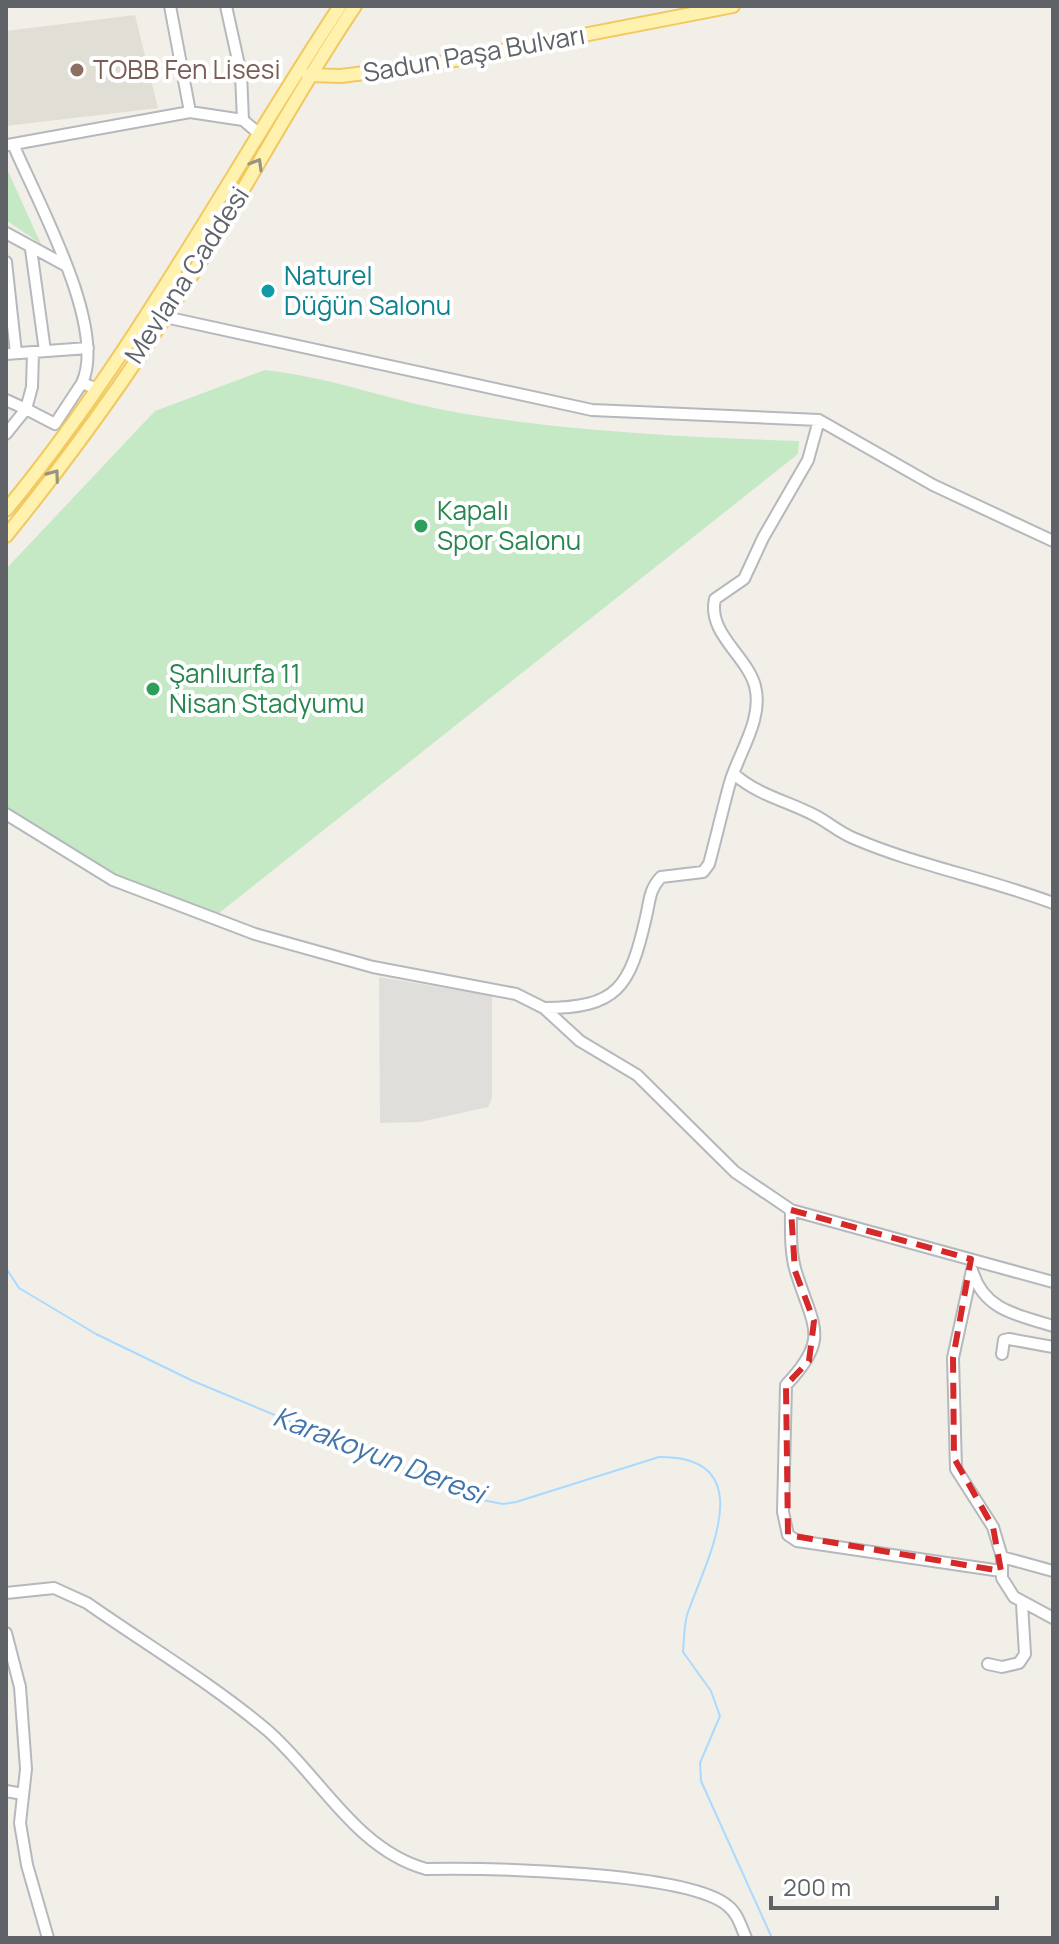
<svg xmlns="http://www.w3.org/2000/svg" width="1059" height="1944" font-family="Manrope,sans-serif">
<rect width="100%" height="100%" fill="#f1efe8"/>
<!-- industrial -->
<path fill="#e0deda" d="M379,977L492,996V1098L488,1107L420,1122L380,1123Z"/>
<!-- education -->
<path fill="#e1ded6" d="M135,15L158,108L6,126V31Z"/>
<!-- green -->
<path fill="#c5e8c5" d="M6,167L41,244L6,220Z
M265,370C331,377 394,402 460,413C573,432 685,437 799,441L798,454L219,913L130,883L6,811V569L155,411Z"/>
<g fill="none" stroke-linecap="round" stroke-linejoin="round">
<!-- stream -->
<path stroke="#aadaff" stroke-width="2" d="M6,1268L19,1288L96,1334L193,1381L477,1499L503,1504L516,1502L659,1457C765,1456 705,1562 687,1615C684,1627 684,1640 683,1652L711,1691L720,1716L700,1763L701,1781L772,1938"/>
<!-- minor casing -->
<g stroke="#b5b8bc" stroke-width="14">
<path id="minor" d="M170,6L190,112L243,120L257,132
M226,6L241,74L243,120
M13,144C36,199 108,327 82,383L95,388
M8,145L190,112
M6,233L65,265
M31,249L45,351
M6,262L16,353
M165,317L592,410L819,420L933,485L1053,541
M6,354L88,348
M6,400L26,409L32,387L33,352
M6,434L26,409L55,424L82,383
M734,774C759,796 788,801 816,816C829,823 839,832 853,838C918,866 987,878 1053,903
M6,814L113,880L255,934L373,967L516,994L544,1008L580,1041L637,1075L735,1172L791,1210L1053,1282
M544,1008C618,1008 630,987 646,917C650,900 649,890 661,877L703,872L709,864C716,838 722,812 729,786C737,755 764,720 755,686C747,656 707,633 715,599L744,579L763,538L808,460L819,420
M791,1210C791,1230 790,1253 796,1272C813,1327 831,1338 786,1385L783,1512L788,1535L797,1541L1001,1571
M972,1270L953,1358L956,1469L993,1527L1002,1557V1578L1014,1597L1053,1618
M973,1273C985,1311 1019,1315 1053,1326
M1002,1354L1004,1340L1009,1339L1053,1347
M1002,1557L1053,1571
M6,1593L54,1588L87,1603C147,1645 211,1683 267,1730C319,1775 356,1850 426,1869C483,1868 688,1871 728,1906C738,1914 741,1927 746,1938
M6,1633L20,1687L26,1769L20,1823L27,1865L48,1938
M988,1664L1002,1667L1019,1663L1025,1654L1022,1604
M6,1791L23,1794"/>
</g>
<!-- major casing -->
<g stroke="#f2c960" stroke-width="16">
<path id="major" d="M308,75L341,76L434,64L733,6
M6,510C135,354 229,174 340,6
M6,536C78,447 147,350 206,252C256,170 301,86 355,6"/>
</g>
<!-- minor -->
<use href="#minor" stroke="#fff" stroke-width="10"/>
<!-- major -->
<use href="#major" stroke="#fff2af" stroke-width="12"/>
</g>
<!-- one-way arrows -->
<defs><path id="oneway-chevron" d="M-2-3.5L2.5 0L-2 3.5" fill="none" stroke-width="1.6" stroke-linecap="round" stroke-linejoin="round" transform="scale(2)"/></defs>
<g stroke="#979581">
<use href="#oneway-chevron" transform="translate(257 164) rotate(-60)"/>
<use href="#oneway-chevron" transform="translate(54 475) rotate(-54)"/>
</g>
<!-- marked area -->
<path fill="none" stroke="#d62828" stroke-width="6" stroke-dasharray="16 10" stroke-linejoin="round" d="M791,1210L971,1259L953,1358L954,1458L993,1527L1001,1571L788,1535L786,1385L809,1361L814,1321L795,1271Z"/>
<!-- markers -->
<circle fill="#8d6e63" stroke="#fff" stroke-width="3" cx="77" cy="70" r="8"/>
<circle fill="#0f9aa8" stroke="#fff" stroke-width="3" cx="268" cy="291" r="8"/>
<g fill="#2e9e5b" stroke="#fff" stroke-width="3">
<circle cx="421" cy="526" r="8"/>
<circle cx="153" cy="689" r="8"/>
</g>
<g text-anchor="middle" stroke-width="8" stroke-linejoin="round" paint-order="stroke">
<!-- street labels -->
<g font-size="26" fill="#5f6368" stroke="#fff">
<text transform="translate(474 54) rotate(-10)" y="9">Sadun Paşa Bulvarı</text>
<text transform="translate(187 275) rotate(-57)" y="9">Mevlana Caddesi</text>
</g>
<!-- education labels -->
<g font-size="26" fill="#785e54" stroke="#fff" text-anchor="start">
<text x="93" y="79">TOBB Fen Lisesi</text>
</g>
<!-- culture labels -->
<g font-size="26" fill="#0d838f" stroke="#fff" text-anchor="start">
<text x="284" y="285">Naturel<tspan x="284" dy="30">Düğün Salonu</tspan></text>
</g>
<!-- leisure labels -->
<g font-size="26" fill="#27864d" stroke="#fff" text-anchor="start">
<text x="437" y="520">Kapalı<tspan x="437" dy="30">Spor Salonu</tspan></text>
<text x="169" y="683">Şanlıurfa 11<tspan x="169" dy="30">Nisan Stadyumu</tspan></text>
</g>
<!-- water labels -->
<g font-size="28" font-style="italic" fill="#4174aa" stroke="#fff">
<text transform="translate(379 1455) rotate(21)" y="10">Karakoyun Deresi</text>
</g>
</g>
<!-- border -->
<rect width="1059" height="1944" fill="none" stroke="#5f6368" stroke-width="16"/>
<!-- scale -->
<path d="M771 1896v12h226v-12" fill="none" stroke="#5f6368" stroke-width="4"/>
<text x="783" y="1896" font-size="24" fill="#5f6368" stroke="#ffffff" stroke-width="6" paint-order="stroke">200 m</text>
</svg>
